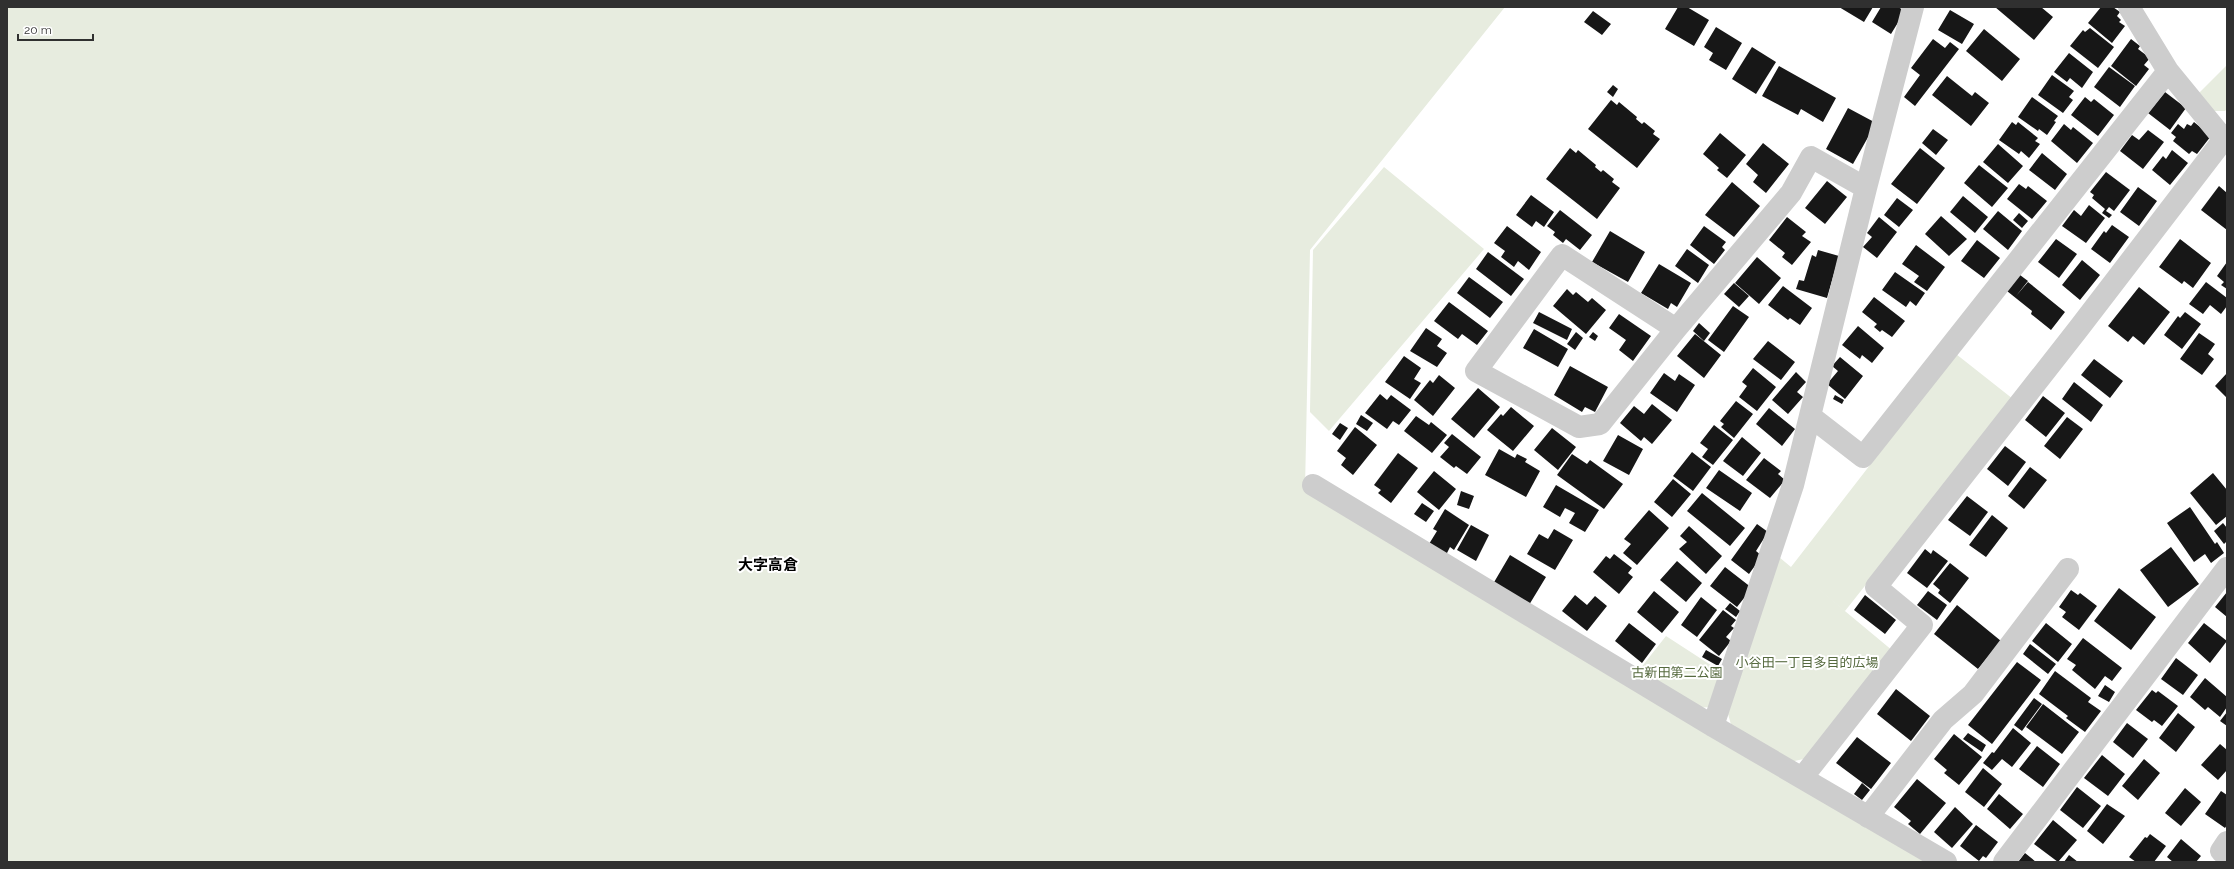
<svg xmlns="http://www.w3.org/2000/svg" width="2234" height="869" font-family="Raleway,'Noto Sans JP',sans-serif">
<rect width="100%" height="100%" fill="#fff"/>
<!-- green -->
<path fill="#e7ecdf" d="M7,7H1505L1310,250L1305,489L1933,862H7Z
M2227,65V109L2225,111H2212L2198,94Z
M1384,167L1484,249L1329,431L1310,412L1313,250Z
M1956,354L2013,399L1845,611L1792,567L1893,651L1808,758L1790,762L1732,728L1728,714L1779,557L1791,567Z
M1666,636L1723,673L1712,707L1693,708L1636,674Z"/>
<!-- building -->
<path fill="#171717" d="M1678,7H1687L1709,20L1694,46L1665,29Z
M1839,7H1873L1864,22Z
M1881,7H1898L1905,11L1891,34L1872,22Z
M1995,7H2041L2053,17L2034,40Z
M2101,7H2113L2120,12L2117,16L2121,20L2119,22L2125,26L2112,43L2088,23Z
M1950,10L1974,24L1962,44L1938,30Z
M1593,11L1611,24L1602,35L1584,22Z
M1716,27L1742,43L1726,70L1709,60L1713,53L1704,47Z
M2090,28L2114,47L2098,68L2070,46L2083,30L2085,32Z
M1984,29L2020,59L2002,81L1966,51Z
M1933,39L1945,48L1950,42L1959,49L1915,106L1904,97L1920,75L1911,68Z
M2131,39L2140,46L2138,49L2150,58L2144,65L2149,69L2136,86L2111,66Z
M1752,47L1776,62L1756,94L1732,79Z
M2069,53L2093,72L2082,88L2070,78L2067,82L2054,72Z
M1779,66L1836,98L1823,122L1801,109L1798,115L1762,96Z
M2109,67L2135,86L2120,107L2094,87Z
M2052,75L2074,91L2069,97L2073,100L2063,113L2038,95Z
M1947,76L1972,96L1975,92L1989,103L1971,126L1932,95Z
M1613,85L1618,89L1613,97L1607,92Z
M2165,92L2186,108L2170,130L2148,113Z
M2032,97L2058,116L2054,121L2056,122L2047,135L2039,129L2038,131L2018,117Z
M2085,97L2091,102L2094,99L2114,115L2098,136L2071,115Z
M1611,100L1617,105L1619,102L1637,117L1636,119L1642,124L1644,122L1655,131L1653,134L1660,139L1637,168L1588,129Z
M1848,108L1876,123L1853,164L1826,149Z
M2012,122L2016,125L2018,122L2038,138L2035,141L2040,144L2029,158L2021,151L2019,154L1999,140Z
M2194,122L2211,136L2197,154L2192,151L2189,154L2173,141L2176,137L2171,133L2178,124L2184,129L2187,124L2191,126Z
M2064,124L2071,130L2073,127L2093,143L2077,163L2051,141Z
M1933,129L1948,140L1936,155L1922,143Z
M2148,130L2164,142L2143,169L2120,151L2132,135L2139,140Z
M1720,133L1746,155L1727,178L1717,170L1719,168L1703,154Z
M1763,143L1789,164L1766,193L1753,182L1758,175L1746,164Z
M1998,144L2023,166L2008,183L1983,162Z
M1570,148L1576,153L1578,150L1596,165L1595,167L1601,172L1603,170L1614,179L1612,182L1620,188L1597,219L1546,179Z
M1920,148L1945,168L1917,204L1891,184Z
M2172,150L2188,163L2170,185L2152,170L2163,156L2166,159Z
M2042,153L2067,174L2055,190L2029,170Z
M1979,165L2008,188L1992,207L1964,183Z
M2106,172L2130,190L2114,211L2109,207L2106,211L2112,215L2109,218L2102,213L2105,209L2092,198L2094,195L2090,192Z
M1827,181L1847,197L1825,224L1805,208Z
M1732,182L1760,206L1734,237L1705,215Z
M2019,184L2026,189L2028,186L2047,201L2032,219L2007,199Z
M2219,186L2227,193V230L2201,210Z
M2138,187L2157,201L2139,226L2120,212Z
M1531,195L1554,212L1544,227L1536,221L1532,227L1516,215Z
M1963,196L1988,217L1975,233L1950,212Z
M1897,198L1913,210L1899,227L1884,215Z
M2089,205L2105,218L2086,243L2062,226L2074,210L2081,216Z
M1560,210L1592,235L1580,250L1566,239L1563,243L1553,235L1555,232L1547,226Z
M1998,211L2022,231L2008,250L1983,229Z
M2019,213L2028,221L2022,228L2013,220Z
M1941,216L1967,239L1949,256L1925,234Z
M1787,217L1806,232L1802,236L1811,242L1792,265L1782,257L1785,253L1769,240Z
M1879,217L1897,232L1877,258L1863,247L1872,237L1867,233Z
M2112,225L2129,237L2110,263L2091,249L2104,231L2106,233Z
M1507,226L1541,252L1529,270L1518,261L1514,267L1501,257L1505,251L1494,243Z
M1704,226L1726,242L1722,247L1725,250L1714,264L1690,245Z
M1610,231L1645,252L1628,282L1592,262Z
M2056,239L2077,254L2059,278L2038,262Z
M2180,239L2211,263L2193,288L2184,281L2182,284L2159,267Z
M1977,240L2000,258L1984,278L1961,261Z
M1916,245L1945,267L1927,291L1914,282L1919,276L1902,264Z
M1687,249L1709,265L1698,283L1675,266Z
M1818,250L1839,256L1827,298L1796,289L1799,280L1804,281L1812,255L1816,257Z
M1488,252L1524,279L1511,296L1476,269Z
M1757,257L1781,278L1759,304L1735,283Z
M2082,260L2100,275L2080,300L2062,285Z
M2227,262V289L2221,285L2224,282L2217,276Z
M1659,264L1691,283L1677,307L1671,303L1668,309L1641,293Z
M1895,272L1925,293L1916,306L1910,301L1906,307L1882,290Z
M2020,275L2028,281L2016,296L2028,282L2065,312L2051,330L2031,314L2032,311L2007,291Z
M1469,277L1503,302L1490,318L1457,293Z
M2206,282L2227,298V306L2221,314L2210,305L2203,314L2189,304Z
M1734,283L1749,296L1739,307L1724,294Z
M1783,286L1812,308L1800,325L1790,318L1788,320L1768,305Z
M2139,287L2170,312L2144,345L2133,336L2128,342L2108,326Z
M1567,289L1573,295L1576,292L1588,302L1592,298L1606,310L1586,334L1553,306Z
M1874,297L1905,321L1892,337L1882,330L1880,332L1874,327L1877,324L1862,312Z
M1449,302L1488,331L1477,345L1462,334L1458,339L1434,321Z
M1733,306L1749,317L1724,352L1708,340Z
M1539,312L1572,329L1567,340L1533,323Z
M2185,312L2201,324L2182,349L2164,335L2178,316L2180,318Z
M1619,314L1651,336L1633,361L1619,350L1626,340L1609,328Z
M1699,323L1710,333L1704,341L1693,331Z
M1858,326L1884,348L1872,363L1862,355L1860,359L1842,345Z
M1426,328L1442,339L1437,346L1447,353L1437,367L1410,351Z
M1534,329L1568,349L1558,367L1523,348Z
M1576,332L1583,338L1575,350L1567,344Z
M1593,332L1598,336L1595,341L1589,337Z
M2199,333L2215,344L2208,354L2214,359L2202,375L2180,359Z
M1695,334L1721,355L1704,378L1677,356Z
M1768,341L1795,362L1781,380L1753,359Z
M1404,356L1421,368L1414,379L1421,383L1410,399L1385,382Z
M1840,357L1863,376L1845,399L1827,384L1838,371L1832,366Z
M2094,359L2123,381L2110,398L2081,375Z
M1570,366L1608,387L1595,412L1585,407L1582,412L1554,395Z
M1753,368L1776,387L1757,411L1739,397L1747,386L1742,382Z
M1796,372L1806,382L1797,392L1803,397L1788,414L1772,400Z
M1664,373L1675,381L1679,374L1695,385L1677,412L1650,393Z
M2227,373V398L2215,386Z
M1439,375L1455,388L1433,416L1414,400L1430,380L1433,383Z
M2074,382L2103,405L2091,422L2062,399Z
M1478,388L1500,407L1474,438L1451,419Z
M1380,394L1387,400L1391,395L1411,410L1399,425L1393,421L1387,429L1365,413Z
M1835,395L1844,400L1842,404L1833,399Z
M2043,396L2065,413L2046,437L2025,420Z
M1736,401L1753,414L1734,438L1721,427L1724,424L1720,421Z
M1652,404L1672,420L1652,444L1644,437L1641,441L1620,423L1634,406L1644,414Z
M1511,407L1534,426L1513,451L1487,430L1501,414L1503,416Z
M1769,408L1795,429L1782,446L1756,424Z
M1361,415L1373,423L1367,431L1356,424Z
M1416,416L1429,425L1431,422L1447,435L1432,453L1404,431Z
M2067,417L2083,429L2060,459L2044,446Z
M1340,423L1348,428L1340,440L1332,434Z
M1714,425L1733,440L1713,465L1702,457L1708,449L1700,443Z
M1355,427L1377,445L1353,475L1341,465L1346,458L1337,451Z
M1552,428L1576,447L1558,470L1534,450Z
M1452,434L1481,457L1467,474L1456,466L1454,468L1440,457L1449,447L1444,443Z
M1618,435L1643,449L1629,475L1603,461Z
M1742,437L1761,453L1743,476L1723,461Z
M2005,446L2026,462L2008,486L1987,469Z
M1499,449L1515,458L1517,454L1527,459L1525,462L1540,471L1526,497L1485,475Z
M1692,452L1711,467L1693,491L1673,476Z
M1398,453L1418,468L1391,503L1378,493L1381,490L1374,485Z
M1572,454L1587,464L1590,460L1623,484L1604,509L1557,475Z
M1764,458L1781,471L1778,474L1785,480L1770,498L1746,480Z
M2030,467L2047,480L2024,509L2008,496Z
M1719,470L1752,493L1740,511L1706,488Z
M1434,471L1456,489L1439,510L1417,492Z
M2213,473L2227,490V516L2216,525L2190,493Z
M1673,479L1691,494L1672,517L1654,502Z
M1556,485L1599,510L1585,532L1569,523L1575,513L1565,508L1560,517L1543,507Z
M1461,491L1474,496L1469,509L1457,505Z
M1702,493L1745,528L1730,546L1687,511Z
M1967,496L1988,512L1970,536L1948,520Z
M1422,503L1434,511L1426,522L1414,514Z
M2190,507L2215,544L2217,542L2224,553L2211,563L2205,554L2194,562L2167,523Z
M1445,509L1469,525L1454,550L1450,547L1446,555L1429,544L1437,531L1433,529Z
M1649,510L1669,528L1637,565L1623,553L1631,544L1624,539Z
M1992,515L2008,528L1986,557L1969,545Z
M2223,523L2227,528V541L2224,544L2214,531Z
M1757,524L1768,532L1756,551L1762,556L1749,574L1731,560Z
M1471,525L1489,535L1476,561L1457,550Z
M1689,526L1722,556L1706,574L1679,549L1687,542L1680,536Z
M1554,529L1573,540L1555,570L1527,554L1539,534L1548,539Z
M2171,547L2199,584L2168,607L2140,570Z
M1925,549L1931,554L1933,550L1948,561L1927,588L1907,573Z
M1614,554L1632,568L1628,573L1633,577L1619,594L1593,572L1606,556L1610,559Z
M1510,555L1546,577L1529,605L1493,584Z
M1677,561L1702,583L1686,602L1660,580Z
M1950,563L1969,578L1950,603L1938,593L1940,590L1933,584Z
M1725,567L1752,588L1737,607L1710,586Z
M2119,588L2156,617L2131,650L2094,621Z
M2071,590L2078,595L2080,593L2097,606L2079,630L2062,617L2066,612L2059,607Z
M1654,591L1679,612L1662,633L1637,612Z
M1928,591L1947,605L1937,620L1917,605Z
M2227,592V617L2215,607Z
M1575,595L1587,605L1595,596L1607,606L1587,631L1562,611Z
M1865,595L1896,620L1885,634L1854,610Z
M1701,597L1717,610L1697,637L1681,625Z
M1730,603L1740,611L1736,617L1725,609Z
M1957,605L2001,641L1978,669L1934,634Z
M1723,610L1736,620L1731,626L1734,628L1726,637L1731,641L1719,656L1699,640Z
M1629,623L1656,644L1642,663L1615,641Z
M2046,623L2072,644L2058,662L2032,641Z
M2204,623L2227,641L2210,663L2188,643Z
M2083,638L2122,668L2112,681L2105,676L2095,689L2072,670L2076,665L2067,659Z
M2030,644L2056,664L2048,674L2023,654Z
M1706,650L1722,659L1718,666L1702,657Z
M2176,658L2198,675L2183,695L2161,679Z
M2017,662L2041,680L1992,744L1968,725Z
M2055,671L2091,698L2088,702L2101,711L2085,732L2066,718L2068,716L2039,694Z
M2205,678L2227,697V707L2220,717L2208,707L2205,710L2190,697Z
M2105,685L2115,692L2109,702L2098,696Z
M1896,689L1930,716L1911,741L1877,714Z
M2152,690L2156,693L2158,691L2178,706L2162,726L2154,720L2152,722L2136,710Z
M2034,698L2042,704L2022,731L2014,725Z
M2043,704L2079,732L2062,754L2026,727Z
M2227,712V726L2220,721Z
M2178,713L2195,727L2176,752L2159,738Z
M2127,723L2148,739L2133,758L2113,742Z
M2013,728L2031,743L2012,767L2002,759L1992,770L1983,763L1992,752L1994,753Z
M1968,733L1986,745L1982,752L1963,739Z
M1954,734L1982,757L1959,785L1944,773L1947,770L1934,759Z
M1857,737L1891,763L1871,789L1836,763Z
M2220,744L2227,750V770L2218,780L2201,765Z
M2037,746L2060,764L2043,787L2019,769Z
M2102,755L2125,774L2108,796L2084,778Z
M2144,759L2160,773L2138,800L2122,786Z
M1983,768L2002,784L1984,807L1965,792Z
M1917,779L1946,803L1920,834L1908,824L1911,821L1894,807Z
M1862,783L1870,790L1862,800L1854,794Z
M2077,787L2101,806L2083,828L2060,810Z
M2185,788L2201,802L2181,826L2165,813Z
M2221,791L2227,795V825L2225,828L2205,814Z
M1999,794L2023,814L2010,829L1987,809Z
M2107,804L2125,816L2103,844L2087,831Z
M1955,807L1973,824L1952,848L1934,832Z
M2053,820L2077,840L2058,862L2034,844Z
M1976,825L1998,842L1986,858L1983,856L1979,861L1960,846Z
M2150,834L2166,846L2154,862H2136L2129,857L2145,837L2147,838Z
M2181,839L2201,856L2196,862H2173L2167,857Z
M2025,853L2036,862H2018Z
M2069,855L2078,862H2064Z"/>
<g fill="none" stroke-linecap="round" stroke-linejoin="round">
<!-- minor -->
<path stroke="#cdcdcd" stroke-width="22" d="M2129,7L2168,71L2227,143
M1676,329L1562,255L1476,371L1579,427L1600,424L1676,329L1791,193L1811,157L1866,188
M1810,416L1863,457L2168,71
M1313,485L1713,726L1946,862
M1713,726L1793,485L1866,188L1913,7
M1802,778L1922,625L1876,587L2079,328L2227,135
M1868,817L1943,720L1973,694L2068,569
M2227,842L2221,851L2227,856
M2004,862L2227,568"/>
</g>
<g text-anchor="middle" stroke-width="4" stroke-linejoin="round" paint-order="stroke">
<!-- park labels -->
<g font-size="13" fill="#566a3f" stroke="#fff">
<text x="1807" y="667">小谷田一丁目多目的広場</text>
<text x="1677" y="677">古新田第二公園</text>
</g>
<!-- quarter labels -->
<g font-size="15" font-weight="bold" fill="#000" stroke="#fff">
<text x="768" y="570">大字高倉</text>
</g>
</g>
<!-- border -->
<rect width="2234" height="869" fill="none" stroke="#303030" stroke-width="16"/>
<!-- scale -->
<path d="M18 34v6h75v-6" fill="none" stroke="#303030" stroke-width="2"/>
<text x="24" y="34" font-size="12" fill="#303030" stroke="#ffffff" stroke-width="3" paint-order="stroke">20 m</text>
</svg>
